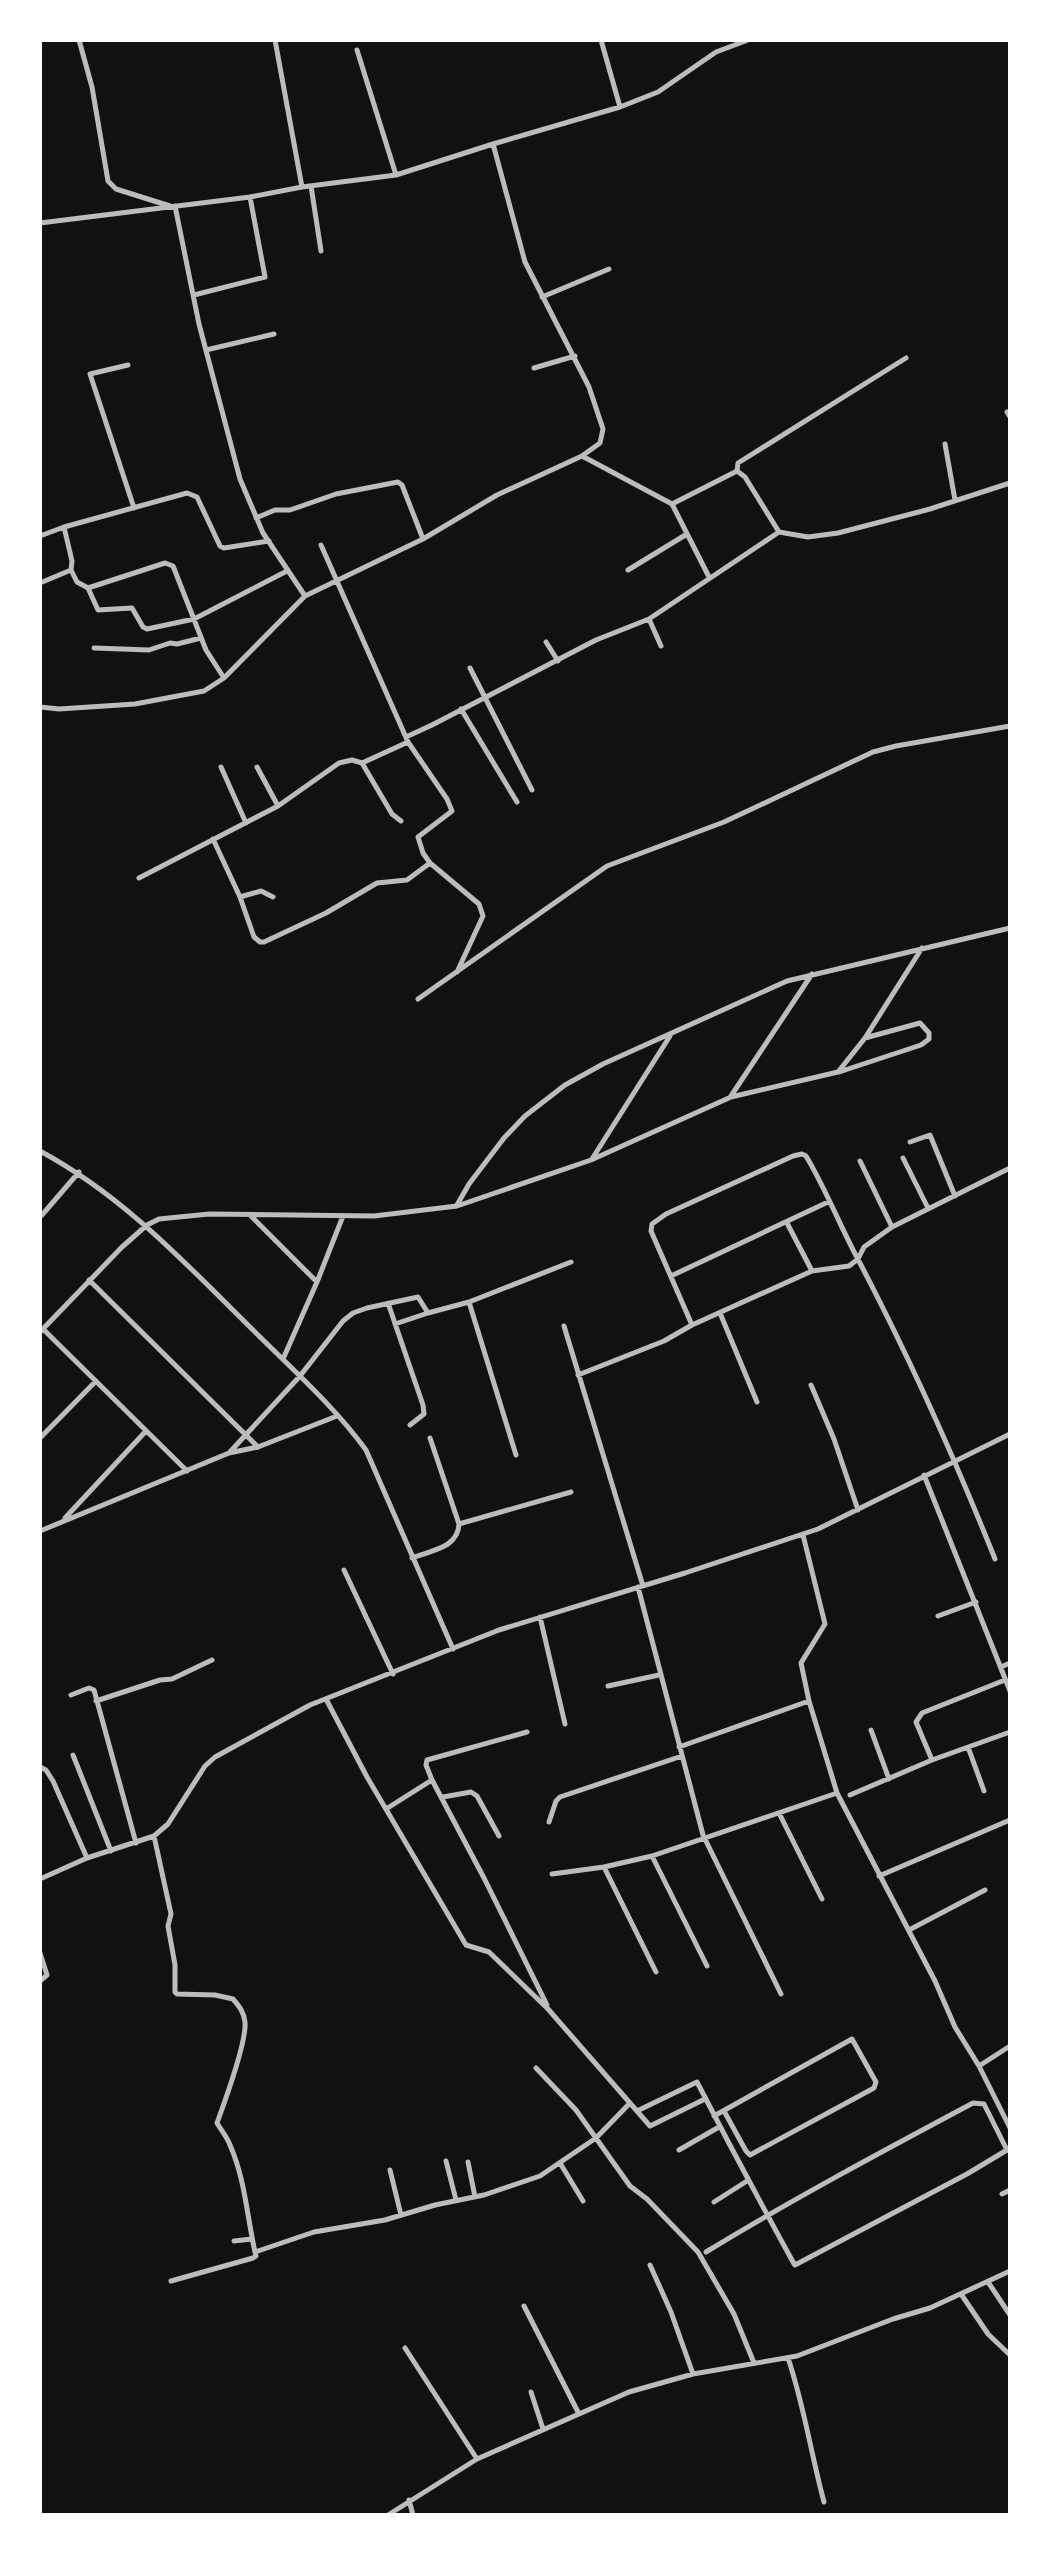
<svg xmlns="http://www.w3.org/2000/svg" width="1050" height="2555" font-family="'Golos Text',sans-serif">
<rect width="100%" height="100%" fill="#111"/>
<g fill="none" stroke-linecap="round" stroke-linejoin="round">
<!-- minor -->
<path stroke="#bcbcbc" stroke-width="5" d="M79,40L92,87L108,181L116,189L170,206
M275,40L302,187
M601,40L620,107
M357,50L396,175
M311,186L321,251
M175,206L199,324L240,479L263,533L305,596
M40,223L250,197L302,187L396,175L493,144L620,107L658,92L716,52L748,40
M194,295L265,277L250,197
M542,297L609,269
M206,350L274,334
M128,365L90,374L134,508
M534,368L575,356
M1007,412L1010,417
M945,444L955,500
M582,456L672,504L737,471L745,477L779,532
M737,471L738,463L906,358
M672,504L709,577
M256,518L275,510H290L336,494L398,482L402,485L423,539
M40,536L64,527
M71,570L77,582L88,588L165,563L173,566L206,650L224,678
M628,570L687,534
M40,583L71,570L72,561L64,527L187,493L197,497L220,546L224,548L269,541
M88,588L98,610L132,608L143,627L147,629L194,619L287,571
M649,619L661,646
M546,642L558,661
M94,648L149,650L170,643L177,644L201,638
M470,668L532,790
M40,707L59,709L135,704L204,691L224,678L305,596L423,539L497,495L582,456L600,443L603,429L589,387L525,262L493,144
M461,709L517,802
M406,737L432,725L596,640L649,619L779,532L808,537L838,533L930,509L1010,483
M362,763L392,814L401,821
M221,767L246,823
M257,767L278,806
M213,839L240,897L254,937L260,942H264L326,913L377,883L407,880L430,863L423,853L418,837L452,811L447,799L408,742L321,545
M430,863L479,904L483,916L457,972
M139,878L278,806L339,763L352,760L362,763L408,742
M240,897L261,891L273,897
M418,999L607,866L724,822L873,752L896,746L1010,726
M839,1072L921,1045L929,1039V1033L920,1023L865,1038
M731,1096L812,974
M910,1142L930,1135L955,1196
M40,1151C125,1197 186,1264 254,1331C292,1369 334,1406 366,1450L453,1649
M903,1158L928,1208
M592,1159L670,1036
M860,1161L892,1227
M457,1205L469,1184L504,1138L525,1116L565,1085L603,1064L787,981L1010,928
M42,1215L79,1172
M251,1216L317,1282L283,1359
M787,1223L812,1271
M671,1276L828,1202
M89,1280L258,1447
M317,1282L343,1216
M469,1302L516,1455
M388,1303L423,1405L424,1414L410,1425
M720,1313L757,1402
M395,1324L428,1313
M564,1326L643,1586
M43,1329L187,1471
M40,1332L122,1247L147,1225L159,1219L209,1214L374,1216L457,1206L591,1160L731,1097L838,1072L865,1038L922,948
M578,1375L664,1341L692,1325
M811,1385L834,1439L858,1510
M40,1438L96,1381
M229,1453L300,1376L343,1321L353,1313L367,1308L418,1297L428,1313L469,1302L571,1262
M924,1475L1010,1691
M65,1518L146,1431
M459,1524L571,1492
M40,1531L229,1453L258,1447L337,1416
M803,1535L825,1624L801,1663L809,1701L837,1793L935,1981L955,2027L979,2066L1010,2128
M412,1558C432,1550 458,1548 459,1524L430,1438
M995,1559C955,1459 911,1361 861,1265C842,1231 826,1189 806,1156L802,1154L793,1156L666,1214L652,1224L651,1231L692,1325L812,1271L849,1266L858,1259L864,1247L892,1227L1010,1168
M344,1570L393,1674
M638,1587L703,1835L781,1994
M938,1616L976,1602
M540,1617L565,1724
M1001,1667L1010,1663
M608,1686L659,1675
M71,1695L89,1688L94,1690L136,1843
M326,1699L367,1777L466,1945L489,1952L548,2009L650,2126L705,2099
M96,1701L160,1680L172,1679L212,1660
M871,1730L889,1779
M679,1747L809,1701
M968,1747L984,1791
M73,1755L111,1851
M932,1760L916,1722L922,1713L1005,1680
M40,1767L46,1770L53,1781L87,1858
M432,1780L426,1765L427,1760L527,1732
M850,1795L932,1760L1010,1732
M443,1797L471,1792L477,1796L499,1836
M386,1809L432,1780L484,1878L547,2005
M779,1813L822,1899
M549,1822L556,1801L560,1797L682,1756
M154,1836L171,1914L168,1926L175,1965V1992L177,1994L215,1995L233,1999C239,2006 244,2012 245,2022C247,2042 225,2101 217,2123C221,2130 227,2137 230,2145C245,2179 247,2216 255,2252
M652,1856L707,1966
M604,1867L656,1972
M552,1874L604,1867L652,1856L837,1793
M879,1876L1010,1820
M40,1879L87,1858L154,1836L168,1824L205,1766L215,1757L310,1705L499,1630L685,1573L818,1529L1010,1434
M909,1930L985,1890
M40,1953L47,1975L40,1981
M979,2066L1010,2046
M536,2068L576,2110L630,2186L647,2199L698,2252L734,2314L754,2363
M637,2111L697,2082C728,2142 760,2202 793,2262L795,2265L967,2174L1007,2150L984,2104L973,2103C883,2151 793,2199 706,2252
M714,2116L852,2039L876,2082L874,2088L750,2155L746,2151L724,2111
M679,2150L719,2127
M446,2161L456,2200
M468,2162L475,2197
M560,2163L583,2201
M390,2170L401,2215
M1002,2194L1010,2190
M714,2202L747,2181
M234,2241L252,2239
M650,2265L671,2312L693,2374
M171,2281L253,2258L256,2256L255,2252L314,2232L385,2220L435,2205L484,2195L540,2176L596,2138L630,2103
M988,2282L1010,2315
M961,2294L988,2334L1010,2355
M524,2306L579,2414
M405,2348L477,2459
M788,2358C804,2405 811,2454 824,2502
M531,2392L543,2429
M409,2500L413,2515
M388,2515L477,2459L629,2392L693,2374L797,2356L893,2319L930,2308L1010,2271"/>
</g>
<!-- border -->
<rect width="1050" height="2555" fill="none" stroke="#ffffff" stroke-width="84"/>
</svg>
